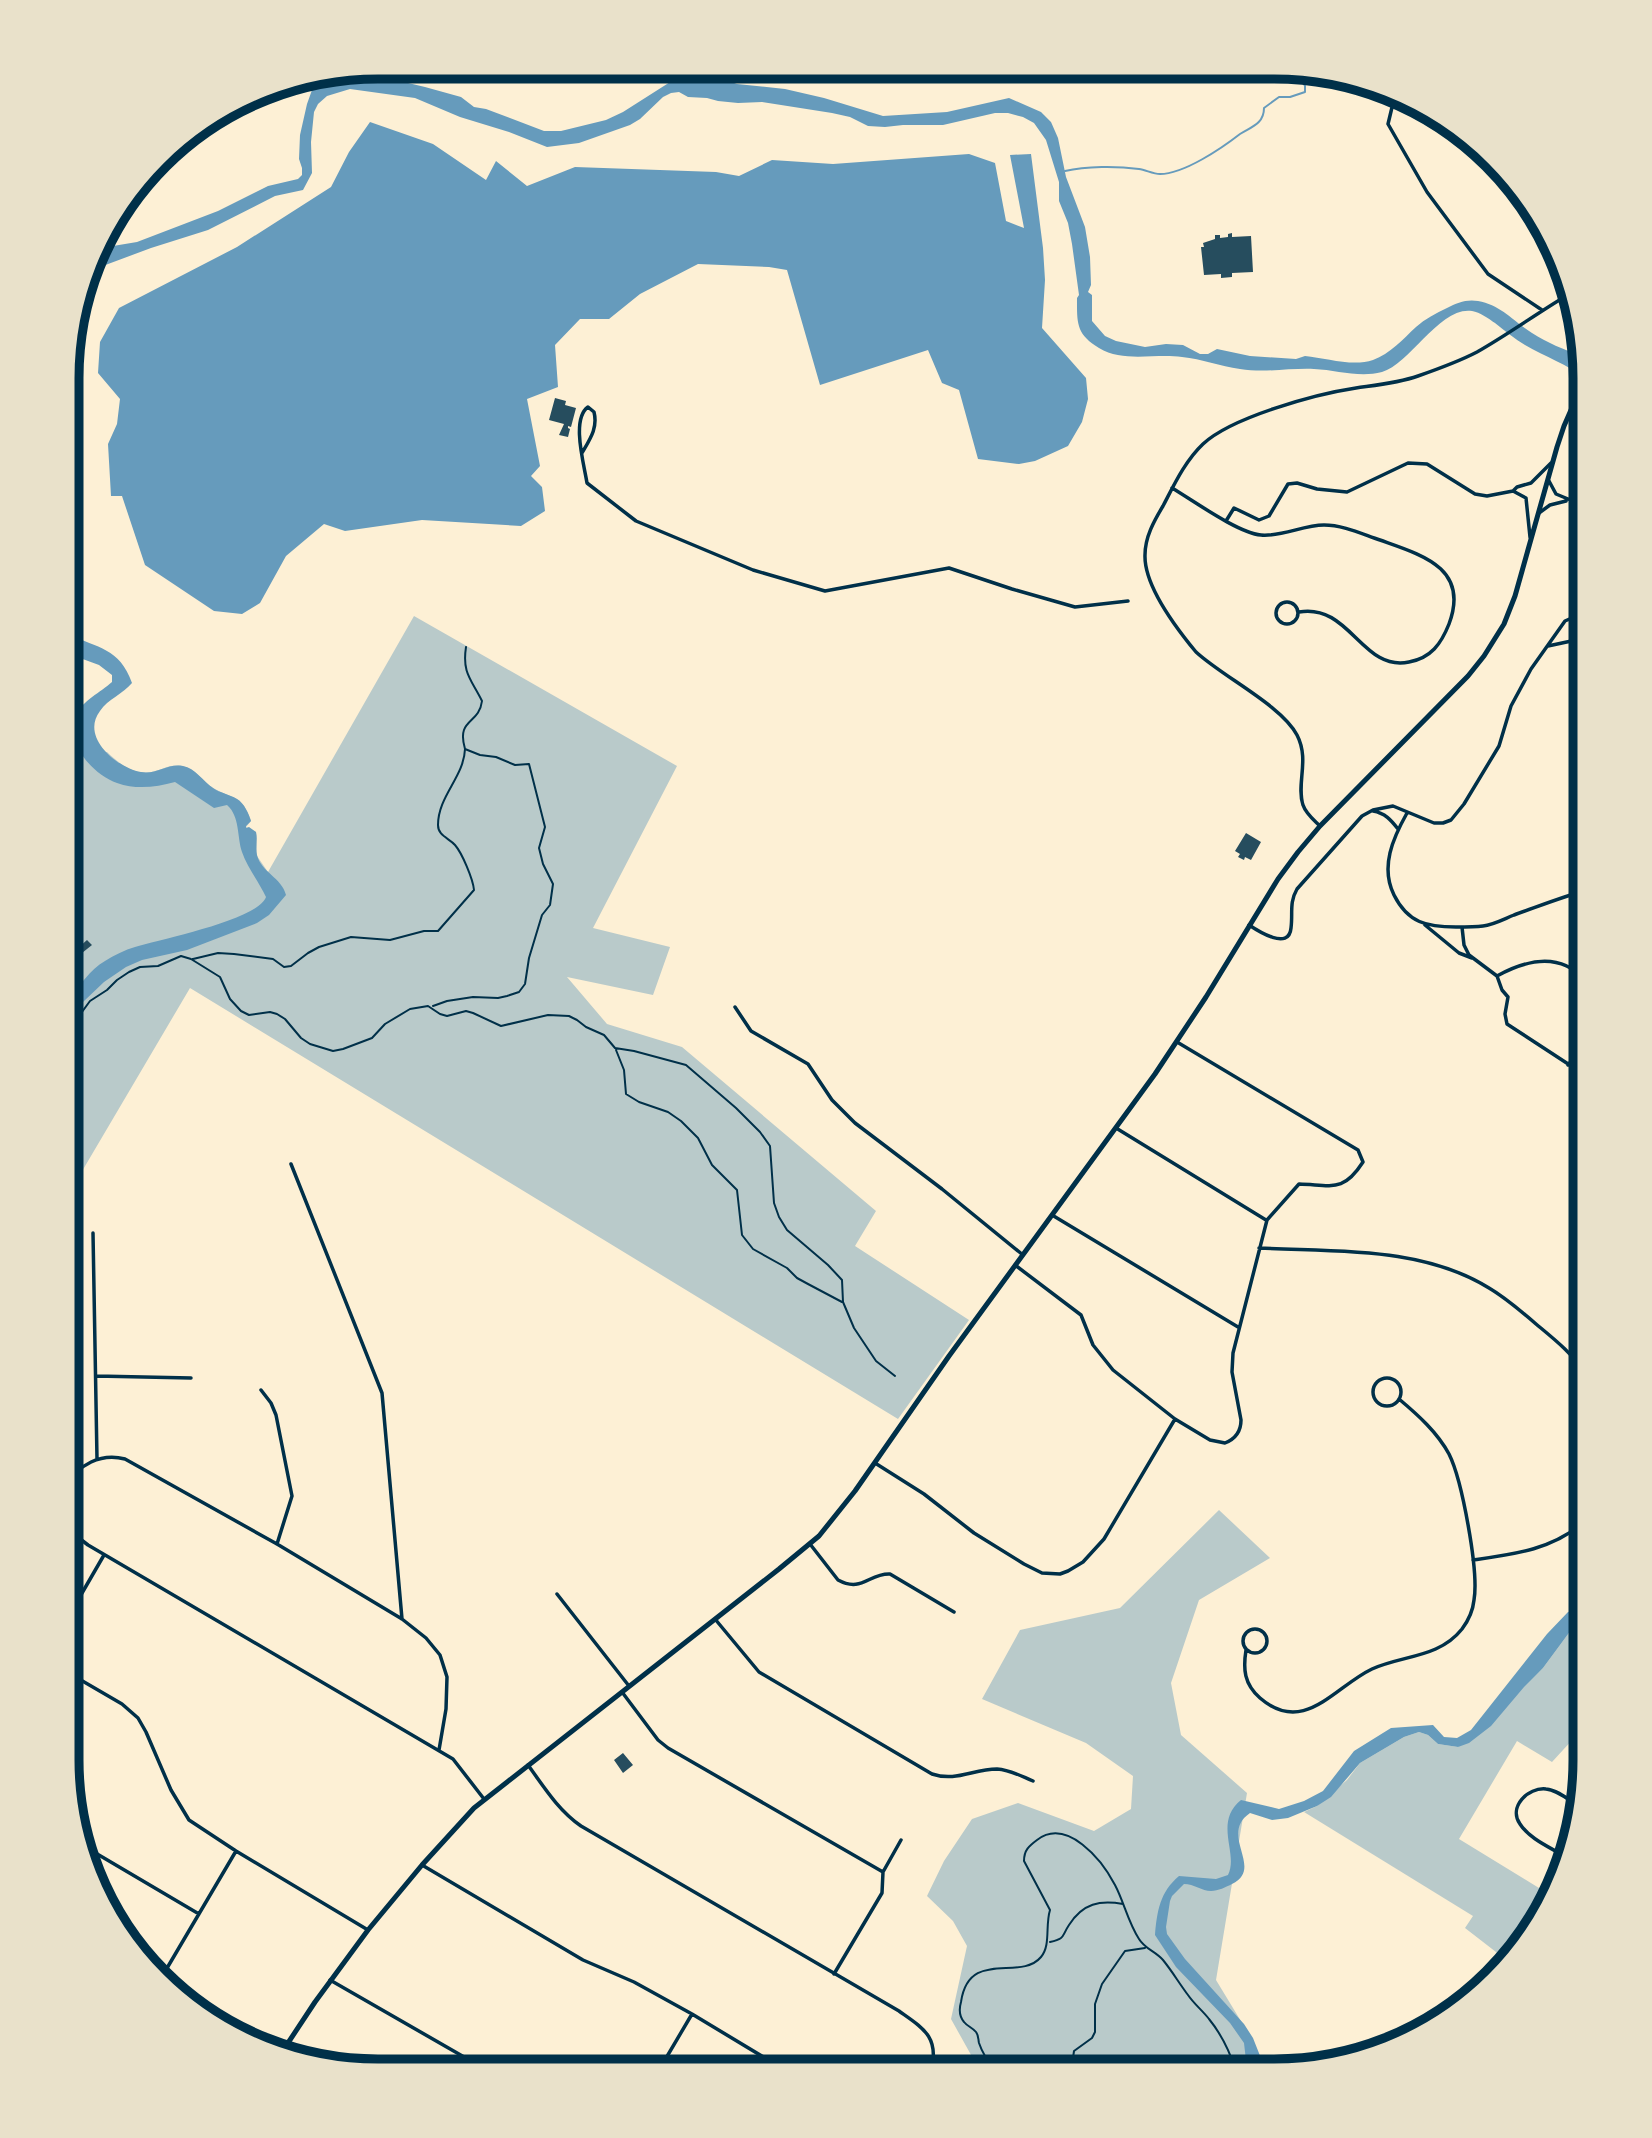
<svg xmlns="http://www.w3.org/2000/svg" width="1652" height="2138" font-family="'Alegreya Sans',sans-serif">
<rect width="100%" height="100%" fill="#fdf0d5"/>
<!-- green -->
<path fill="#b9caca" d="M414,616L677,766L593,928L670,947L653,995L567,977L607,1024L682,1047L876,1211L855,1246L969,1320L898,1419L190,988L68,1195V757L107,752C120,764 135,777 155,771C164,769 171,764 181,766C196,768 204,784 217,790C223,794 230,795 237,799C244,803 249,814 251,821L246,827L256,832L257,856L268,872Z
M1219,1510L1270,1558L1199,1600L1171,1683L1181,1735L1247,1793L1216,1980L1250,2036L1267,2071H980L951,2019L967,1946L953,1921L927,1896L944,1861L972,1819L1018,1803L1094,1831L1131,1809L1133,1776L1086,1743L982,1699L1020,1630L1120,1608Z
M1585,1619V1726L1552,1762L1517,1741L1459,1839L1552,1896L1533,1934L1506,1964L1496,1952L1465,1928L1473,1916L1304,1812L1317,1806L1347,1780L1360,1763L1404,1737L1419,1732L1428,1735L1438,1744L1458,1747L1543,1668L1577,1622Z"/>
<!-- water -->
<path fill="#669bbc" d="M693,72L709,74L737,84L785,89L824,98L883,116L947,112L1009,98L1041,112L1051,122L1058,138L1066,177L1085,227L1090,257L1091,285L1088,292L1092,295V321L1105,336L1116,341L1145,347L1166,344L1183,345L1200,354H1208L1217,349L1250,356L1296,359L1305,356C1326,358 1353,367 1373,360C1390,354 1403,339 1416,327C1425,319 1436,313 1447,308C1457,303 1466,299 1478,301C1501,305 1513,321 1532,333C1547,343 1564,349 1580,356L1585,379C1568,364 1545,357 1525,345C1515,339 1505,331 1495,323C1489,319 1480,312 1472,311C1440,306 1410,364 1382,372C1359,378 1337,370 1314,369C1289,368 1264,373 1240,369C1220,366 1202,359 1182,357C1155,353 1124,363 1099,348C1076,334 1077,323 1077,298L1079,295L1072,244L1068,223L1059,201V182L1046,140L1034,123L1023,117L1008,113H995L943,125H903L885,127L868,126L850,117L832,113L762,102L738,103L718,101L707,98L688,97L679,92L671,93L663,97L640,119L630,125L579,143L547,147L509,132L460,117L415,98L350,89L327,96L318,104L314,112L311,142L312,173L303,190L275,196L208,230L151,248L92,270L96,259L113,246L137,242L218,211L268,186L298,179L302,175V168L299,159L300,135L307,104L312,90L322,80L336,74L387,78L425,87L461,97L474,107L486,109L544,131H561L606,120L623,112L678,77Z
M370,122L433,144L486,180L496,161L527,186L575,167L716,172L739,176L772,160L833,164L969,154L995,163L1006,221L1024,228L1010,155L1031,154L1043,248L1045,280L1042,328L1086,378L1088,399L1082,422L1068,446L1035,461L1019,464L978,459L959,390L942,383L928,350L820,385L787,270L769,267L698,264L640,294L609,319H580L555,345L558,387L527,399L540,466L531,476L542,487L545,511L521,526L422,520L345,531L324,524L286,556L260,603L242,614L214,611L145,565L122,496H111L108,444L117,424L120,399L98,373L100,342L119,308L237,247L331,187L349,152Z
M69,634C98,649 119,647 132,683C123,694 108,699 100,711C80,737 117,768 141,772C156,775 168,763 183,766C195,768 203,781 213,788C220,793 229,794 237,799C244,803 249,814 251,821L246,826V828L249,827L256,832C258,840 255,848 257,855C261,872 282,878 286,895L269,915L257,923L187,950L142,960L126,967L104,982L83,1002L68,1024V1000C79,987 90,969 105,961C114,955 125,950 135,947C160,939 258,920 266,897C259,882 247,867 242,852C237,837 240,816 227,805L214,808L175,782C156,787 137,790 117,783C92,774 65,743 76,715C82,701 101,692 112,682V675L99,665L69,654Z
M1585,1607V1619L1577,1622L1543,1668L1524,1687L1491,1726L1469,1743L1458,1747L1438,1744L1428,1735L1419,1732L1404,1737L1360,1763L1331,1797L1317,1806L1288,1818L1272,1820L1250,1813C1218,1835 1265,1868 1232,1884C1226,1887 1218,1891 1211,1891C1202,1891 1194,1884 1184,1884L1172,1896L1170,1901L1166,1927L1167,1934L1185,1959L1244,2024L1253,2038L1266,2071H1249L1247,2069L1244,2043L1230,2023L1176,1967L1155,1935C1157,1911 1160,1892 1179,1876L1216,1879L1228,1875C1239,1853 1213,1823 1241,1800L1279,1809L1304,1801L1323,1791L1354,1751L1391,1728L1433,1725L1444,1737L1457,1738L1471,1730L1547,1634L1568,1612Z"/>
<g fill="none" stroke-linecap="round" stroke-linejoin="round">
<!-- stream -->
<path stroke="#669bbc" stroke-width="2" d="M1065,171C1086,166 1117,166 1139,169C1146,170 1153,174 1160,174C1184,174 1222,148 1240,134C1251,127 1264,124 1264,108L1279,97H1290L1305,92V86L1298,69"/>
</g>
<!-- building -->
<path fill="#264d5e" d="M1232,233V237L1251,236L1253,272L1232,273V277L1221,278V274L1204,275L1201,247H1204L1203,243L1215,239V235H1220V238L1228,237V234Z
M555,398L566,401L565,405L576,408L571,427L568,426V428L570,429L568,437L559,435L564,424L549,420Z
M1246,833L1261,842L1251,860L1245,857L1244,860L1238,857L1240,854L1235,851Z
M87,940L92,945L82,953L78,948Z
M623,1753L633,1765L623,1773L614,1760Z"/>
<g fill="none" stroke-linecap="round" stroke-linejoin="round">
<!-- path -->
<path stroke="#003049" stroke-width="2" d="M465,749C456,718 479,725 482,701C471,679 462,673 466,647
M193,959L218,953L234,954L273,959L284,967L291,966L308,953L319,947L351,937L390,940L424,931H438L474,890C473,879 462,853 455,845C449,838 438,836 438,825C438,796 464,777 465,749L480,755L496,757L515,765L529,764L545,827L539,848L543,864L553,884L550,905L542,915L529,958L525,984L519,992L507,996L498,998L473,997L447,1001L433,1006
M68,1031L90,1001L107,990L117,980L129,972L140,967L158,966L181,956L191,959L220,977L230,999L241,1011L249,1015L270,1012L277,1014L285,1019L301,1038L310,1044L333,1051L343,1049L372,1038L385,1024L410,1009L428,1006L440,1014L447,1016L466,1011L473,1013L501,1026L548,1015L569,1016L577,1020L586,1027L604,1035L615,1048L634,1051L686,1065L736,1108L760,1132L770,1146L774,1203L779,1217L787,1230L828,1265L842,1280L843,1302L854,1328L876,1361L895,1376
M616,1050L624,1070L626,1094L639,1102L668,1112L681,1121L698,1138L712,1165L737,1190L742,1235L753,1249L787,1268L797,1278L808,1284L842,1302
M1050,1942C1066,1938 1061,1937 1069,1925C1083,1903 1100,1900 1123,1904
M995,2071C989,2063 982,2052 979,2043C978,2039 979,2036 976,2032C973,2028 967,2026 964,2022C959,2016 959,2009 961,2002C969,1948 1020,1982 1041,1957C1051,1945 1045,1926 1050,1910L1024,1861C1024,1850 1029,1846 1037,1840C1067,1817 1102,1860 1115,1885C1124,1902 1128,1922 1139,1939C1145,1949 1155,1951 1163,1960C1172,1971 1179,1983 1188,1995C1194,2004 1203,2011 1209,2019C1222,2035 1230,2052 1236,2071
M1057,2071L1073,2058L1074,2051L1092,2038L1095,2032V2004L1102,1984L1125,1951L1145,1948"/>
<!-- minor -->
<path stroke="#003049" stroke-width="3.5" d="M1394,99L1388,124L1427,192L1488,274L1542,310
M582,453C590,439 598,428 594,412L588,407C571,419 584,464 587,483L636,521L753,570L825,591L949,568L1012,589L1075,607L1128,601
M1549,481L1556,494L1585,506
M1172,488C1194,501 1238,533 1261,535C1282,537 1303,525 1324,525C1343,525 1362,534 1380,540C1422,555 1470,568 1449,624C1441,644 1431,658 1409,662C1362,672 1350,603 1299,612
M1513,491L1526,498L1530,537
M1539,513L1550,505L1566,501
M1226,521L1234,508L1259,520L1269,516L1288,484L1297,483L1317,489L1347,492L1408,463L1427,464L1475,494L1487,496L1513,491L1517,487L1531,483L1551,463
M1276 613a11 11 0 1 1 22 0a11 11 0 1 1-22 0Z
M1373,811C1385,813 1391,820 1398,829
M1407,813C1393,838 1380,867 1394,895C1408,923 1427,927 1456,927C1465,927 1475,927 1483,926C1493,925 1504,919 1514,915C1537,907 1561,897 1585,891
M1320,826C1314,820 1306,814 1303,805C1296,784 1310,760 1297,735C1281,705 1223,677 1196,652C1177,629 1144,586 1145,555C1145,537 1154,521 1163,506C1174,485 1185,461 1203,444C1232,417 1316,394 1356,388C1377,385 1398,383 1418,376C1438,369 1458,362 1477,352C1507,335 1536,314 1566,296
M1249,925C1258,931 1289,951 1291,928C1293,913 1289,903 1297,889L1362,816L1373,810L1393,806L1434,823H1443L1451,820L1464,804L1499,746L1511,706L1531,669L1565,621L1574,617L1582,622L1583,629L1576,640L1548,646
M1425,925L1459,953L1472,958
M1462,927L1464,945L1469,955L1497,976L1502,990L1508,997L1505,1014L1507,1024L1585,1075
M1497,976C1526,960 1560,952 1585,980
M735,1007L751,1031L808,1064L832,1100L855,1123L942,1189L1023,1255
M1568,1065L1585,1043
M1116,1128L1266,1220
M291,1164L382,1393L402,1619
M1052,1215L1238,1327
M93,1233L97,1459
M1259,1248C1336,1252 1421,1246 1489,1288C1506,1298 1521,1311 1536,1324C1554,1339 1572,1353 1585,1373
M1015,1265L1081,1315L1093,1345L1113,1370L1175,1419L1210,1440L1225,1443C1235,1439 1241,1431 1241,1420L1232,1372L1233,1353L1267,1220L1299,1184C1332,1185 1343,1193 1363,1162L1358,1150L1177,1042
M96,1376L191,1378
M1373 1392a14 14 0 1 1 28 0a14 14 0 1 1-28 0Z
M261,1390L271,1403L276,1415L292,1496L277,1544
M875,1463L924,1494L974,1533L1024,1564L1042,1573L1060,1574L1068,1571L1083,1562L1104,1539L1175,1419
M67,1486C78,1464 101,1453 125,1459L277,1544L402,1619L426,1638L440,1655L447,1677L446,1709L439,1750
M67,1523L75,1535L88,1545L453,1759L484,1799
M810,1544L838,1580C862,1593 869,1573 890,1574L954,1612
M1473,1560C1516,1554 1550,1550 1585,1522
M557,1594L629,1686
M67,1619L104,1555
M715,1619L759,1672L932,1774C956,1782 973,1769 997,1769C1011,1770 1021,1776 1033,1781
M1243 1641a12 12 0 1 1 24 0a12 12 0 1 1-24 0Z
M1246,1650C1243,1669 1244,1684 1260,1698C1304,1736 1334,1687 1372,1669C1403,1655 1439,1658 1462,1629C1468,1621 1473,1610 1474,1600C1479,1571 1462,1480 1449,1454C1437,1432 1418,1415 1399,1399
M67,1672L122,1704L138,1718L146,1732L171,1790L189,1820L236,1851L368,1930
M622,1692L658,1740L668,1748L883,1872
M528,1765C544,1787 558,1810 581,1826L899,2011C923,2028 940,2037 931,2071
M87,1848L199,1914
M1569,1859C1554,1849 1530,1840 1520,1824C1508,1807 1528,1787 1546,1789C1558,1790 1570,1801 1580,1807
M422,1865L583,1960L634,1982L692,2014L785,2070
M834,1974L882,1893L883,1872L901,1840
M160,1980L236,1851
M330,1980L485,2069
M659,2070L692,2014"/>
<!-- secondary -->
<path stroke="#003049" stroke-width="5" d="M284,2049L315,2002L368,1930L422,1865L474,1808L779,1569L819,1536L855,1491L949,1356L1155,1074L1206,997L1278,879L1298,852L1320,826L1468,676L1484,656L1504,624L1515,596L1557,447L1564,426L1585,378"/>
</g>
<!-- crop -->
<path d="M0 0H1652V2138H0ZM378 79H1274A299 299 0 0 1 1573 378V1760A299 299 0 0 1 1274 2059H378A299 299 0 0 1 79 1760V378A299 299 0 0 1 378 79Z" fill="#e9e1ca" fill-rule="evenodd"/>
<path fill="none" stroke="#003049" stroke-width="9" d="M378 79H1274A299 299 0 0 1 1573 378V1760A299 299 0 0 1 1274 2059H378A299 299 0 0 1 79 1760V378A299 299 0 0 1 378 79Z"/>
</svg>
